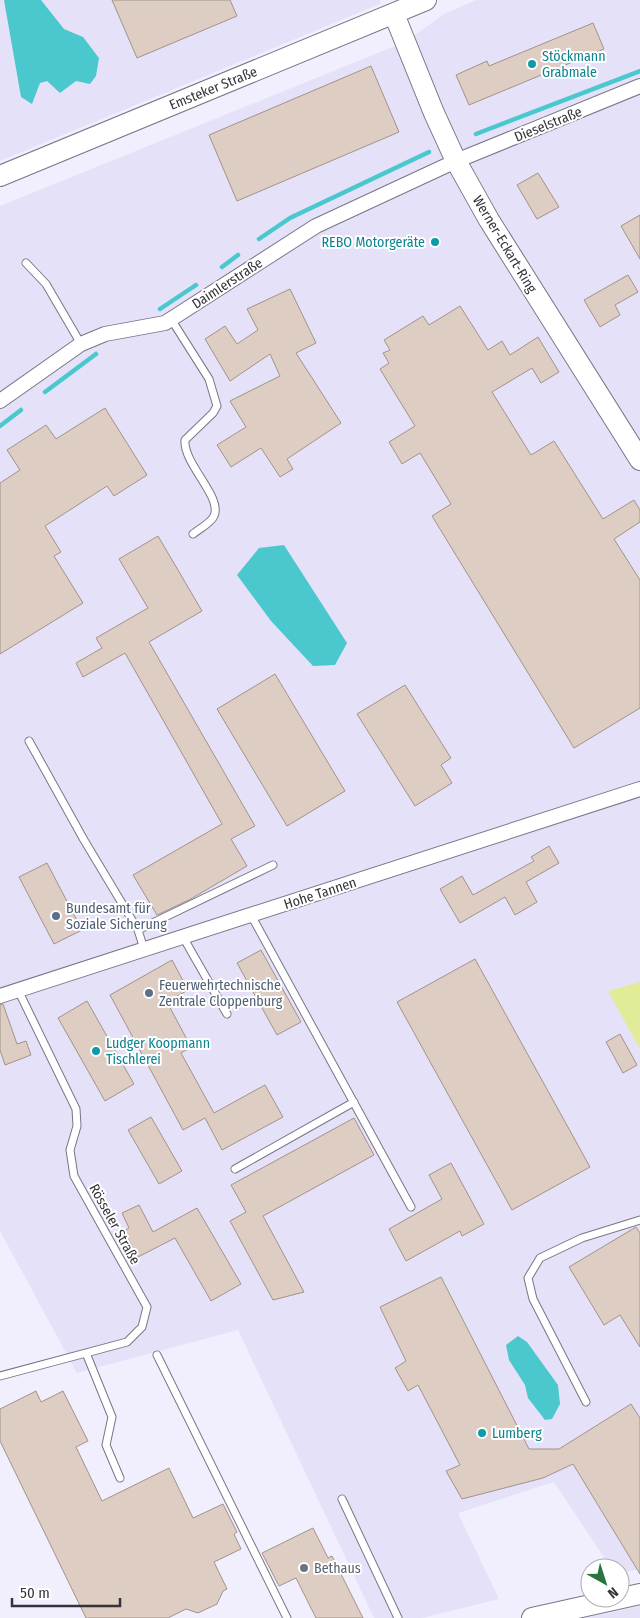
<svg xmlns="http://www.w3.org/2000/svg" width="640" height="1618" font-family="'Fira Sans Condensed',sans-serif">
<rect width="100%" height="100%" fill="#f1effd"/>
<!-- built -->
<path fill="#e5e1f9" d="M0,0H380V4L0,161Z
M476,0H640V1569L620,1573V1568H611L554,1482L458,1513L499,1599L422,1618H374L238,1330L77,1373L0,1231V206L405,42L444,14Z
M640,1606V1618H586Z"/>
<!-- green -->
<path fill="#e2eb97" d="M640,982V1049L608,991Z"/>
<!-- water -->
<path fill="#4bc8cd" d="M4,0H41L64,29L83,37L99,58L96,76L90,84L76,81L60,93L47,81L40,83L32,104L21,97Z
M284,545L347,643L335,665L313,666L271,621L237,575L259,548Z
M518,1336L527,1342L558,1385L560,1404L552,1419L545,1420L528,1398L525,1385L509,1360L506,1345Z"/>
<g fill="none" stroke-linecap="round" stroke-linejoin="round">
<!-- stream -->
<path stroke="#4bc8cd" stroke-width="4.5" d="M476,134L640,71
M259,239L290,218L429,152
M222,267L238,255
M160,309L196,285
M45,392L96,354
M0,426L21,410"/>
</g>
<!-- building -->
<path fill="#ddcdc2" stroke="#a29389" d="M112,0H230L237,16L137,58Z
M593,23L604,49L469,105L456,75L487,61L489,66Z
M371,66L399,132L237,201L209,135Z
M538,173L559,207L537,219L517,185Z
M640,215V259L621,226Z
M628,275L638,292L615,305L620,315L600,327L584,300Z
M290,289L316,343L296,353L341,423L287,459L293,469L280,477L261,448L231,467L217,445L246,427L230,401L280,376L270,354L230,381L205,339L225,326L237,344L258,330L247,309Z
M460,306L488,350L502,341L510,355L538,337L559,372L541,383L532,368L492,392L531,455L554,441L603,519L634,500L640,510V522L614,539L640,580V708L574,748L432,516L451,504L420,453L402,464L389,442L415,426L380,369L389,363L383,353L390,350L384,340L423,316L429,325Z
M105,408L147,475L114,496L107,486L45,526L61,552L54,556L83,603L0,654V483L20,470L7,450L46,425L56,439Z
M158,536L202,611L149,642L255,826L231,839L247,866L189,900L157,915L133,875L222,824L125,653L83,677L76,663L102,648L96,638L148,608L119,559Z
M275,674L345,791L287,826L217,709Z
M405,685L451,758L441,765L452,783L415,806L357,714Z
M549,846L559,863L526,882L537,902L515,915L505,897L460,923L440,889L462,876L473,895L534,861L531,857Z
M47,863L82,930L54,944L19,877Z
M261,950L301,1022L277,1035L237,963Z
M475,959L590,1167L512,1210L397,1002Z
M172,960L188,990L167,1002L191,1047L181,1053L214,1113L265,1085L283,1117L222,1150L205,1118L183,1130L110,995Z
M87,1001L134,1084L105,1101L58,1018Z
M3,1004L17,1044L26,1041L31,1055L5,1065L0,1050V1005Z
M620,1034L637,1065L623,1073L606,1042Z
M151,1117L182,1171L159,1184L128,1130Z
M354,1118L374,1155L263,1216L304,1292L273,1300L230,1221L246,1212L231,1185Z
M451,1163L484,1224L462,1236L460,1231L406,1261L389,1229L442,1199L429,1175Z
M139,1205L153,1232L197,1208L241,1284L211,1301L175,1238L138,1257L124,1231L129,1228L122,1213Z
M636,1227L640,1233V1347L620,1315L604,1325L569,1267Z
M441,1277L529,1449H559L631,1404L640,1418V1574L573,1464L543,1478L462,1499L446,1471L460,1465L418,1385L408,1391L395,1368L406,1361L380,1307Z
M36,1391L41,1402L63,1391L88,1441L76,1447L102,1501L169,1468L193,1518L223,1504L237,1532L234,1534L241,1549L214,1562L227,1589L223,1591L217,1604L198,1613L186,1609L168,1618H86L0,1441V1409Z
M313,1528L328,1558L332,1556L363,1618H316L296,1578L279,1586L262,1553Z"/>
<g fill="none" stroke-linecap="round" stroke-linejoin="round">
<!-- lane casing -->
<g stroke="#787685" stroke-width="9">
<path id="lane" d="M26,263L46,284L81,344
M171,319L209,379L217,406L213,413L185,440C183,464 223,497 214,516C211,523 199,529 193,534
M29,741L84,840L138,930L144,949
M251,915L411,1207
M138,930L273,865
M183,937L227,1014
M235,1169L354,1102
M86,1353L112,1417L106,1445L120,1478
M157,1355L287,1618
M0,1376L127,1342L142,1327L147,1307L74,1176L70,1150L77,1126L76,1109L18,990
M586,1402L533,1299L528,1278L540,1258L582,1238L640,1220
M342,1499L398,1618"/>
</g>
<!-- street casing -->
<g stroke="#787685" stroke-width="16">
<path id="street" d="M0,401L81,344L105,334L165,323L316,226L456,161L640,86
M0,996L640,789"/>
</g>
<!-- secondary casing -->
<g stroke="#787685" stroke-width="22">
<path id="secondary" d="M394,14L434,113L456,161L489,220L640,460
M0,176L426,0
M532,1618L640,1594"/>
</g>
<!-- lane -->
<use href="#lane" stroke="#fff" stroke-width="7"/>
<!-- street -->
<use href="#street" stroke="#fff" stroke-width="14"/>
<!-- secondary -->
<use href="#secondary" stroke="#fff" stroke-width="20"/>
</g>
<!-- markers -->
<g fill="#0f9aa8" stroke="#fff" stroke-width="2">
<circle cx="532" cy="64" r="5"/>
<circle cx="435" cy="242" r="5"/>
<circle cx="96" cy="1051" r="5"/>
<circle cx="482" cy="1433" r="5"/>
</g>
<g fill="#5c6f8a" stroke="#fff" stroke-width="2">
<circle cx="56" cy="916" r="5"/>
<circle cx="149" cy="993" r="5"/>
</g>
<circle fill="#6b7280" stroke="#fff" stroke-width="2" cx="304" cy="1568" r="5"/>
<g text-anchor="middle" stroke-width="4" stroke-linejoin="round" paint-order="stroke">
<!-- culture labels -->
<g font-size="14" fill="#0d838f" stroke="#fff" text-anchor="start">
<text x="542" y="61">Stöckmann<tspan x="542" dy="16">Grabmale</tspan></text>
<text x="425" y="247" text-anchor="end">REBO Motorgeräte</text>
<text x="106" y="1048">Ludger Koopmann<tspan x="106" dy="16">Tischlerei</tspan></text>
<text x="492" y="1438">Lumberg</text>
</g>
<!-- street labels -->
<g font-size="14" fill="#34333a" stroke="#fff">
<text transform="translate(213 88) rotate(-22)" y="5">Emsteker Straße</text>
<text transform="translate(548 124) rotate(-22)" y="5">Dieselstraße</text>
<text transform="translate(505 244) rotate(59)" y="5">Werner-Eckart-Ring</text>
<text transform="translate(227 283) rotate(-33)" y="5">Daimlerstraße</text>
<text transform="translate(320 893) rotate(-18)" y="5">Hohe Tannen</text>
<text transform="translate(115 1224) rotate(61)" y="5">Rösseler Straße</text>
</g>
<!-- service labels -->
<g font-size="14" fill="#4e5e75" stroke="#fff" text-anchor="start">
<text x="66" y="913">Bundesamt für<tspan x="66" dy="16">Soziale Sicherung</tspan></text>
<text x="159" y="990">Feuerwehrtechnische<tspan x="159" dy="16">Zentrale Cloppenburg</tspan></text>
</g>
<!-- worship labels -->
<g font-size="14" fill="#5b616d" stroke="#fff" text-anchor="start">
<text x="314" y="1573">Bethaus</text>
</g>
</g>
<!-- north arrow -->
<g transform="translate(605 1583) rotate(141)"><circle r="24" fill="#ffffff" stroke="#aeadb0"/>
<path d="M0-4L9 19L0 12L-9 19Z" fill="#2a7441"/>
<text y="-8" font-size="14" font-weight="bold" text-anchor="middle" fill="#34333a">N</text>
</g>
<!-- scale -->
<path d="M12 1598v8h108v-8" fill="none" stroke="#34333a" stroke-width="2.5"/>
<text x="20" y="1598" font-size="15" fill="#34333a" stroke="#ffffff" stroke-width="4" paint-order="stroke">50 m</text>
</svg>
